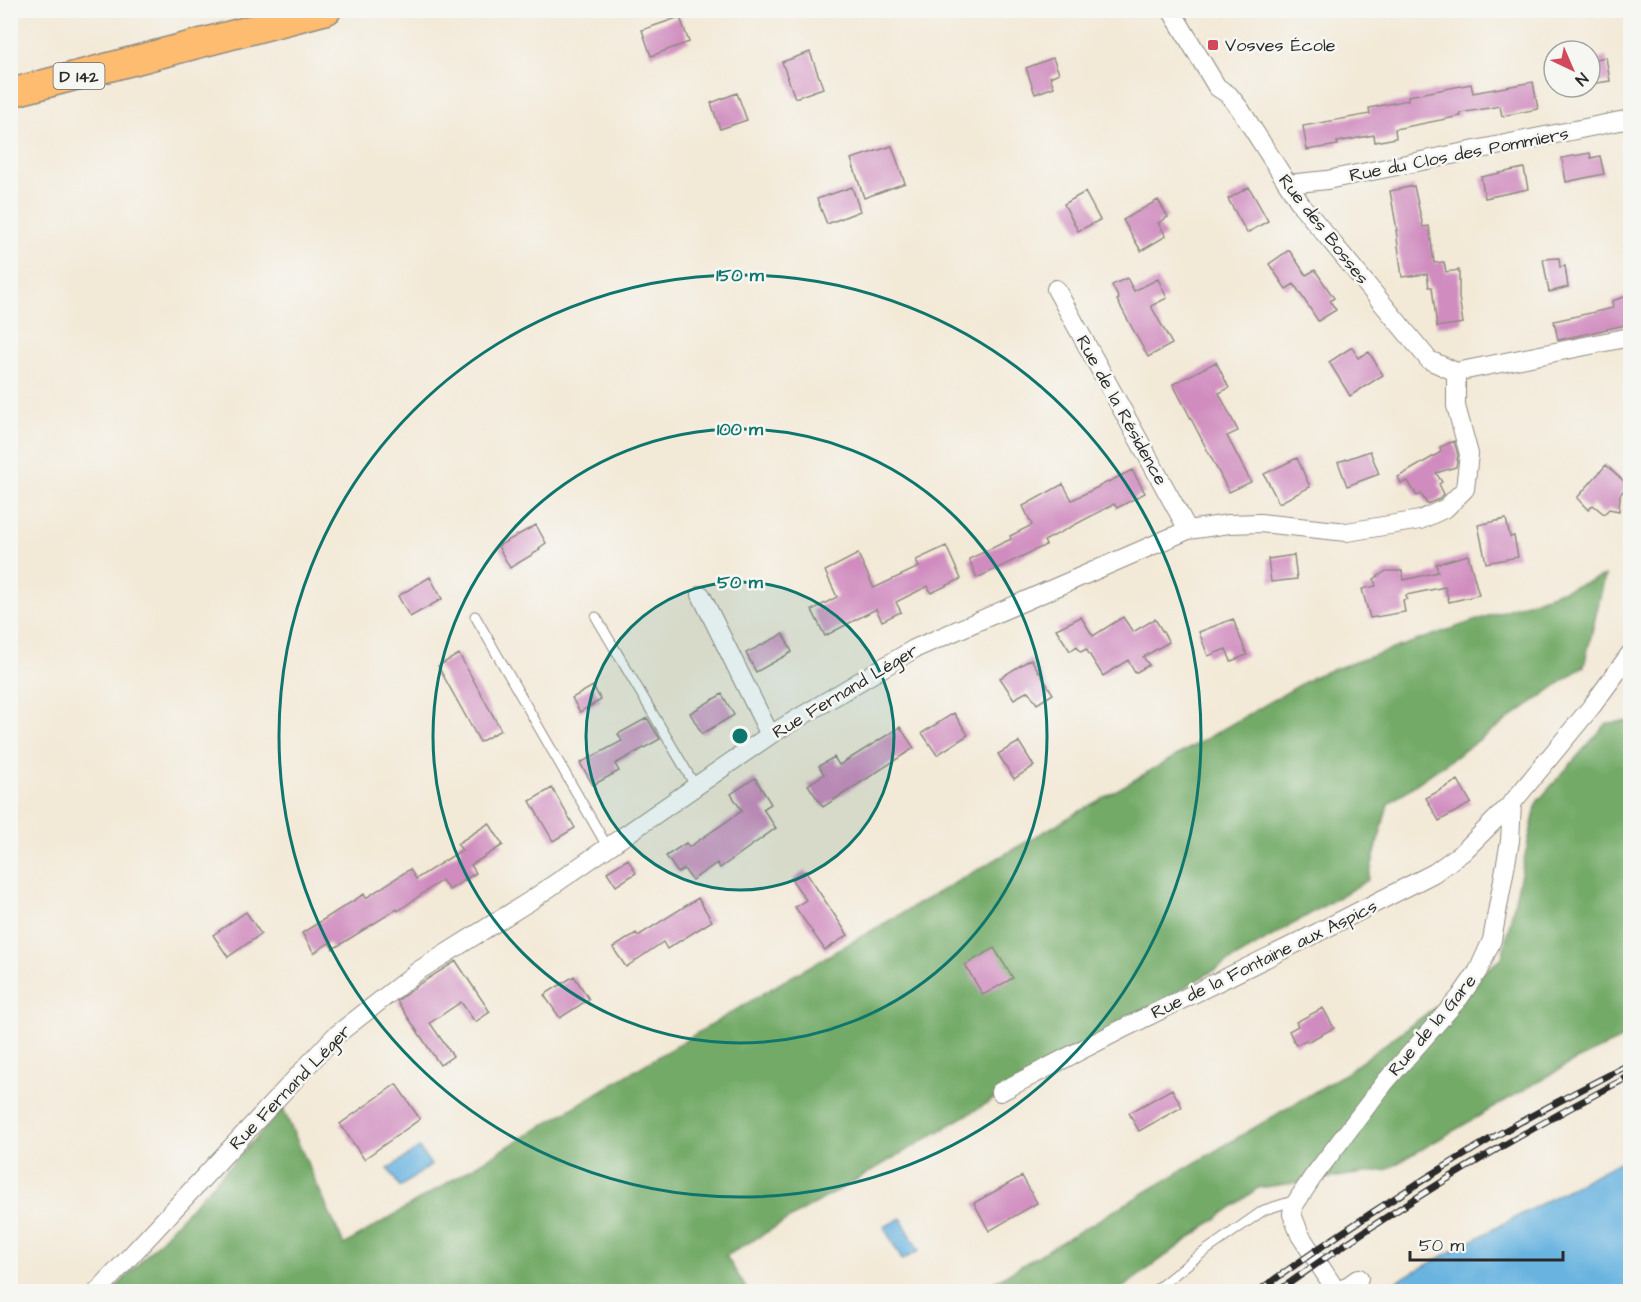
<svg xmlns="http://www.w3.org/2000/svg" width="1641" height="1302" font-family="'Architects Daughter',sans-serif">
<rect width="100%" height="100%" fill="#f6f6f2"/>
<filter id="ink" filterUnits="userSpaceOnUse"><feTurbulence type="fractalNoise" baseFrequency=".0167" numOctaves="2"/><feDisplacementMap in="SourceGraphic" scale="12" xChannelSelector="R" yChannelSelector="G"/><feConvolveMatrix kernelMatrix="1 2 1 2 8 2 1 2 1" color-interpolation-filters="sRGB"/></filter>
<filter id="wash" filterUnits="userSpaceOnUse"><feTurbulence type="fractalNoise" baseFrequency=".008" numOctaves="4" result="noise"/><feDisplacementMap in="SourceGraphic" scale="24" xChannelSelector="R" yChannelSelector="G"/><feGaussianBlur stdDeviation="1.35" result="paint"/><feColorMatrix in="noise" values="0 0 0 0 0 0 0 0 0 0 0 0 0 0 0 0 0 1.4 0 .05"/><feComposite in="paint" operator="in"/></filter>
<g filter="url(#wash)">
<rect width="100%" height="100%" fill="#f3e9d7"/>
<!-- forest -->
<path fill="#73aa68" stroke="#4f6a4a" stroke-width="1.5" d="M1605,576L1584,666L1388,804L1368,880L726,1256L748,1291L112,1292L283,1109L344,1245L784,981L1317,675Z
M1630,721V1035L1574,1061L1386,1170L1258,1188L1118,1291L977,1292L1343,1075L1502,958L1537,802L1607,723Z"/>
<!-- water -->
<path fill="#67b3e0" stroke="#496f86" stroke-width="1.5" d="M419,1148L431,1165L400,1187L388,1169Z
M1630,1156V1291H1378Z
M901,1218L919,1251L902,1260L884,1227Z"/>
<g id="blocks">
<!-- building -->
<path fill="#d08cbf" d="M680,17L689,42L651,56L642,30Z
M810,52L823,88L795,98L782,62Z
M1606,57L1610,81L1590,84V60Z
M1053,58L1059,73L1050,77L1054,87L1035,94L1026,68Z
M1533,82L1538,109L1502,116L1500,106L1460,113L1461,116L1395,129L1396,138L1375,142L1374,135L1337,142L1338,145L1307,150L1303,126L1370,114L1369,108L1408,100V96L1471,84L1473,93Z
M737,93L747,120L720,129L711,103Z
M892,146L905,183L864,198L851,159Z
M1590,153L1591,158L1600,156L1604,174L1566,182L1562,158Z
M1524,168L1528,189L1485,198L1481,177Z
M1414,186L1423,227L1429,226L1434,263L1444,262L1446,272L1459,270V297L1463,323L1437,327L1432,287H1429L1427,274L1402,277L1396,230H1397L1390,191Z
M852,187L860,211L827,224L817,199Z
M1249,187L1268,221L1247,233L1228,199Z
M1085,192L1100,220L1078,231L1064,204Z
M1158,200L1168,217L1158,223L1166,236L1141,251L1123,220Z
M1289,250L1306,275L1315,270L1334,298L1330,301L1336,310L1318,321L1294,284L1286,289L1269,264Z
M1559,258L1560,267L1565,266L1568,287L1549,292L1543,259Z
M1127,278L1134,291L1158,279L1167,298L1151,306L1172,344L1148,357L1117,300L1119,299L1112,285Z
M1630,295V324L1558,340L1554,321L1613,308L1612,301Z
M1352,347L1358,358L1369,352L1383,375L1350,396L1329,362Z
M1216,362L1229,388L1219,393L1238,431L1227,436L1251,482L1229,492L1173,384Z
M1454,441L1458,455L1456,467L1436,473L1442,482L1439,484L1444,494L1439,499L1427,504L1421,494L1417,496L1408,481L1401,483L1398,477L1441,452L1440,447Z
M1370,451L1379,474L1347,486L1338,462Z
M1297,458L1310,487L1279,503L1264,474Z
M1606,465L1628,485L1620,495L1619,511L1609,509L1604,514L1593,505L1588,510L1577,498Z
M1132,470L1145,493L1117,508L1114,504L1044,541L1046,545L977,578L969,559L1011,539L1010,536L1032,525L1023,506L1063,484L1072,500Z
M1506,519L1510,537L1514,536L1518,557L1486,563L1478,525Z
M536,525L546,543L539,548L540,550L510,568L498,546Z
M946,546L961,579L931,593L928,586L896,602L901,612L882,621L876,609L825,636L812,610L837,597L825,571L858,554L874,588L919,567L916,560Z
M1294,555L1297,579L1271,582L1268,559Z
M1468,555L1479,595L1449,602L1445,587L1406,595L1407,599L1403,600L1405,612L1370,618L1362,589L1376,586L1374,579L1386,571H1402L1404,580L1438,572L1436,564Z
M430,577L442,599L410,617L398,596Z
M1081,617L1093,636L1123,617L1133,632L1155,619L1169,642L1143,657L1149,665L1135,673L1128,660L1103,676L1086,649L1081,652L1077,646L1070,651L1056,629Z
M1233,619L1247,655L1231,661L1226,649L1208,656L1199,632Z
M783,634L792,652L756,672L746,653Z
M459,654L501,730L480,742L438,666Z
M1031,659L1053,694L1037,704L1028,691L1014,699L1000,678Z
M593,686L601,700L580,712L572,698Z
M722,694L734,715L702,734L690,713Z
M954,713L968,735L937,755L922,733Z
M647,718L660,739L615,764L619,771L593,785L580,763L622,741L618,734Z
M900,727L914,748L823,807L808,785L824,774L819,766L834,757L839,765L841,764Z
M1019,742L1034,766L1014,779L998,754Z
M755,778L771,804L763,809L776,828L720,868L717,863L692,880L684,869L678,873L666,856L686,843L689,847L742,811L731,794Z
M1458,780L1471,803L1439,821L1426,798Z
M552,788L575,828L553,841L530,801Z
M489,823L503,845L471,865L476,873L449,890L442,880L398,911L397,909L333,949L329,943L314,953L302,933L364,894L366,898L410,869L416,879L462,850L457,844Z
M628,859L636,873L616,886L607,872Z
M805,871L848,935L825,950L795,907L806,900L792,880Z
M698,898L712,921L667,949L663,942L626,967L613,948L636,933L638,936Z
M246,912L261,934L228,957L213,935Z
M994,948L1013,978L983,995L965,965Z
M456,961L490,1012L475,1022L461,1002L430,1023L453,1056L440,1065L397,1001L421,983Z
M574,976L589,999L560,1018L544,995Z
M1323,1008L1334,1028L1307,1042L1306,1040L1296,1045L1289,1031L1298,1026L1296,1022Z
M396,1084L420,1119L364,1159L340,1124Z
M1172,1089L1182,1107L1139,1131L1129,1113Z
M1022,1176L1037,1203L989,1231L974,1203Z"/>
</g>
</g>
<g filter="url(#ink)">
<use href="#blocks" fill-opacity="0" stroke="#8f8a81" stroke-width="1.5"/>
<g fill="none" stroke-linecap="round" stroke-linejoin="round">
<!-- lane casing -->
<g stroke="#8f8a81" stroke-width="11">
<path id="lane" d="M475,616L608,848
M596,617L696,787
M1153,1292L1198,1256L1264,1210L1296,1200"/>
</g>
<!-- street casing -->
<g stroke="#8f8a81" stroke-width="20">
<path id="street" d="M1171,10L1217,87L1229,95L1240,109L1302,206L1429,360L1456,372
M1288,184L1327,180L1630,119
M1056,289L1188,530
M1456,372L1630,337
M701,595L770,735
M1000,1092L1122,1029L1299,942L1434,873L1463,852L1512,803L1592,706L1630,654
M97,1292L335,1036L418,971L530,901L770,735L914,649L1188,530L1229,524L1260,523L1347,532L1420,520L1446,508L1465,489L1469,454L1456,406V372
M1337,1292L1300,1235L1292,1214L1293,1207L1312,1178L1386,1081L1460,997L1478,971L1492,940L1510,841L1512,803
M1339,1292L1359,1278"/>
</g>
<!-- primary casing -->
<g stroke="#8f8a81" stroke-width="31">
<path id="primary" d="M10,93L327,10"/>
</g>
<!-- lane -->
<use href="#lane" stroke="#fff" stroke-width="9"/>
<!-- street -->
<use href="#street" stroke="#fff" stroke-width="18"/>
<!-- primary -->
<use href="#primary" stroke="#febc70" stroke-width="28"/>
<!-- rail casing -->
<g stroke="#2b2b2b" stroke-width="7">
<path id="rail" d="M1257,1292C1330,1239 1405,1190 1482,1144C1530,1115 1581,1090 1630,1064
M1277,1292C1389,1211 1507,1140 1630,1076"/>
</g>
<!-- rail -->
<use href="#rail" stroke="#f6f6f2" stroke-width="4.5" stroke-dasharray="14" stroke-linecap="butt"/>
</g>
</g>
<!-- distance rings -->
<circle cx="740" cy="736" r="154" fill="#0f766e" fill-opacity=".12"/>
<g fill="none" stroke="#0f766e" stroke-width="3">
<circle cx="740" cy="736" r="154"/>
<circle cx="740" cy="736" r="307"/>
<circle cx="740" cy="736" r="461"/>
</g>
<!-- markers -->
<rect fill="#d1495b" stroke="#f6f6f2" stroke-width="2" x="1207" y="39" width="12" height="12" rx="3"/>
<g text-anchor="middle" stroke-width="5" stroke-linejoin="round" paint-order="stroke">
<!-- shield labels -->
<rect fill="#f6f6f2" stroke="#686867" stroke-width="1.5" x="53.5" y="63" width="51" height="26" rx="4.5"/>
<g font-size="16" font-weight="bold" fill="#2b2b2b">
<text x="79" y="82">D 142</text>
</g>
<!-- poi labels -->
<g font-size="18" fill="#2b2b2b" stroke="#f6f6f2" text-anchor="start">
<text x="1225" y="51">Vosves École</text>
</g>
<!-- street labels -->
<g font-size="18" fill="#2b2b2b" stroke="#f6f6f2">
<text transform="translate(1459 154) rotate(-11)" y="6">Rue du Clos des Pommiers</text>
<text transform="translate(1324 229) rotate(52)" y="6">Rue des Bosses</text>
<text transform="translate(1122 410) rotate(61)" y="6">Rue de la Résidence</text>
<text transform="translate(845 691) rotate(-31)" y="6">Rue Fernand Léger</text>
<text transform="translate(1264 959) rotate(-26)" y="6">Rue de la Fontaine aux Aspics</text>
<text transform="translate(1432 1025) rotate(-50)" y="6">Rue de la Gare</text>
<text transform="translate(290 1087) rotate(-46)" y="6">Rue Fernand Léger</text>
</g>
</g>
<circle cx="740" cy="736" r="9" fill="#0f766e" stroke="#f6f6f2" stroke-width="3"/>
<g font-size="18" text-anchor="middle" font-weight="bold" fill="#0f766e" stroke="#f6f6f2" stroke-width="5" stroke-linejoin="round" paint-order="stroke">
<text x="740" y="281">150 m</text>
<text x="740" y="435">100 m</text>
<text x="740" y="588">50 m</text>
</g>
<!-- margin -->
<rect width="1641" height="1302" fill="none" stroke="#f6f6f2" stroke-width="36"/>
<!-- north arrow -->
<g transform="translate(1572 69) rotate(136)"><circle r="28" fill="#f6f6f2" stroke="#a5a5a2" stroke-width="1.5"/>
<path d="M0-4.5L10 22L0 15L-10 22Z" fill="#d1495b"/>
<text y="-9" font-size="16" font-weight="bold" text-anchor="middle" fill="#2b2b2b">N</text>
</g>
<!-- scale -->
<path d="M1410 1251v9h153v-9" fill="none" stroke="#2b2b2b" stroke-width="3"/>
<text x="1419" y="1251" font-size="18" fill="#2b2b2b" stroke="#f6f6f2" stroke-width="4.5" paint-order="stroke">50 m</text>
</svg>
